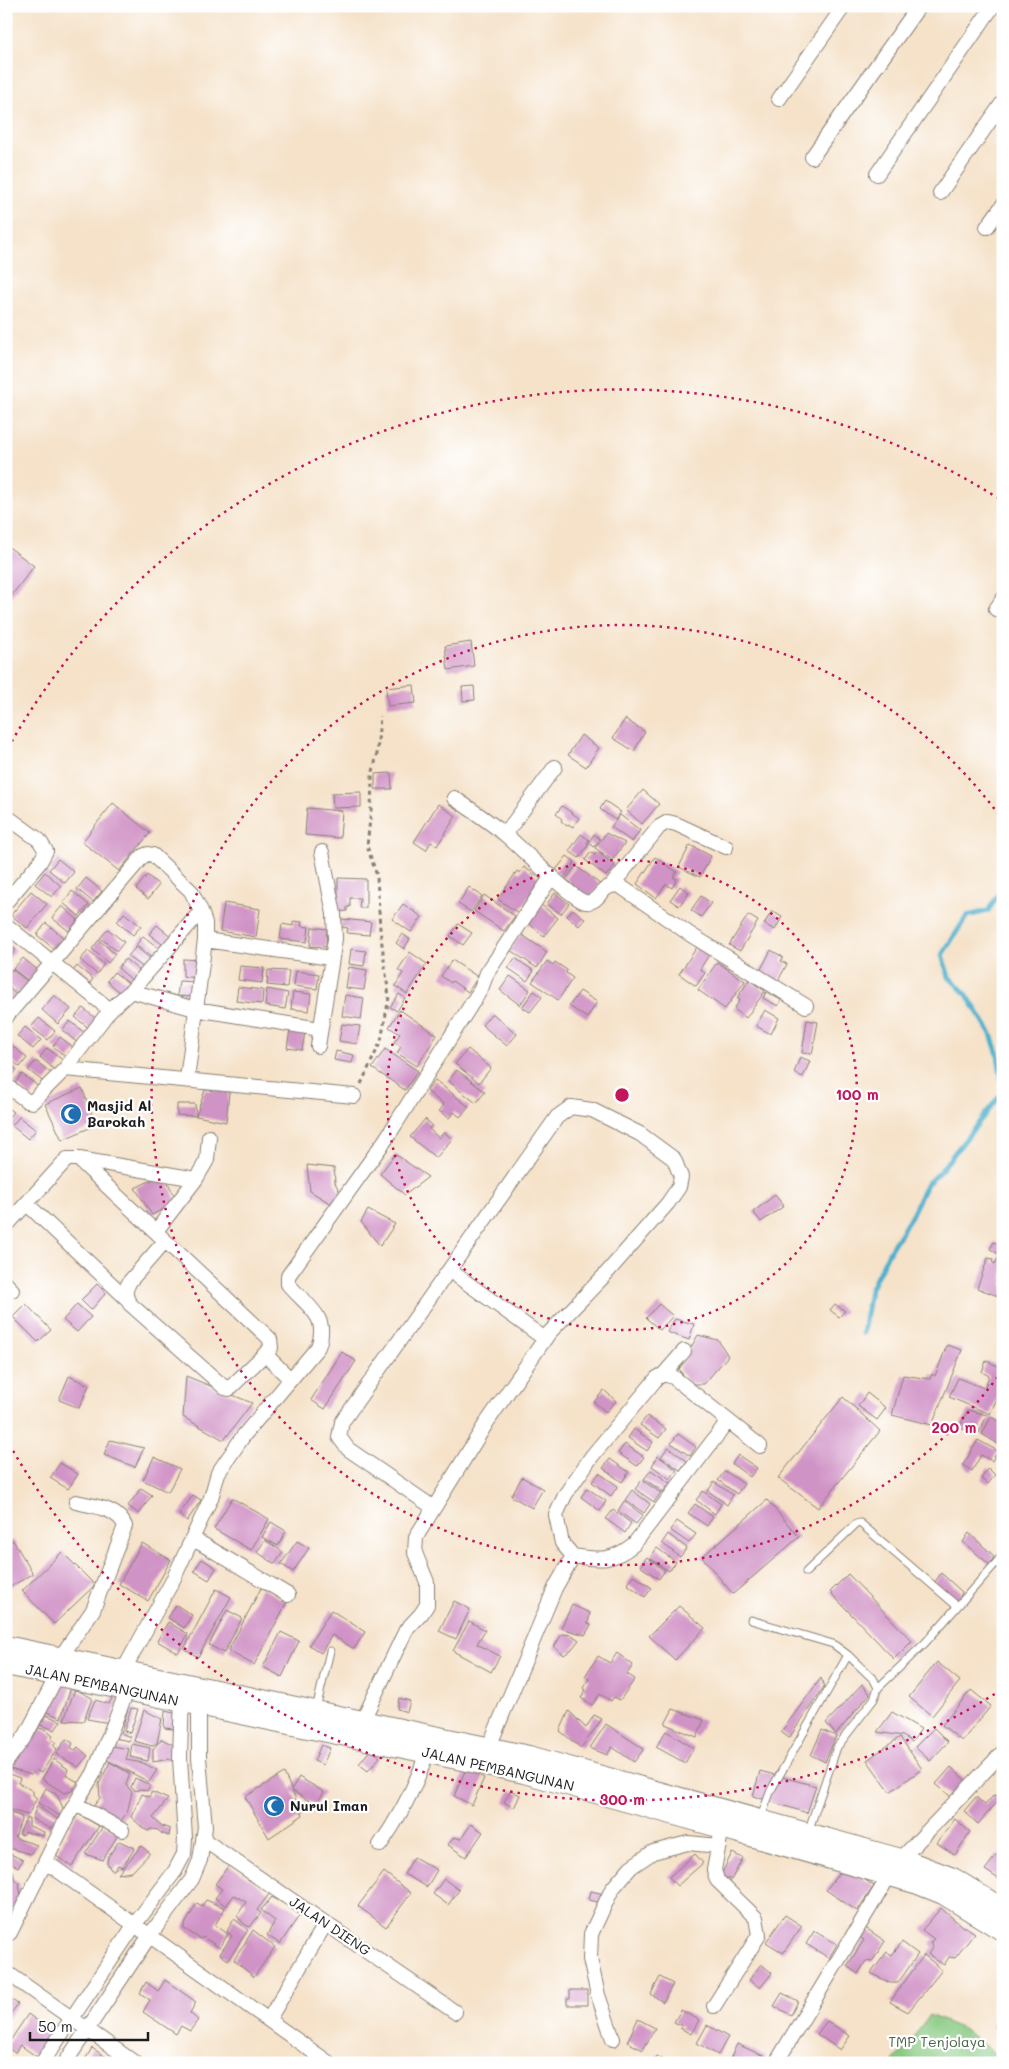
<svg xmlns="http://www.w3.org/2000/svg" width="1009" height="2069" font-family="Mali,sans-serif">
<rect width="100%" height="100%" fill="#fff"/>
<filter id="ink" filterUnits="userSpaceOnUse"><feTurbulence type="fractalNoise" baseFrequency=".02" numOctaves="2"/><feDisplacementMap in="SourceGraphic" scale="10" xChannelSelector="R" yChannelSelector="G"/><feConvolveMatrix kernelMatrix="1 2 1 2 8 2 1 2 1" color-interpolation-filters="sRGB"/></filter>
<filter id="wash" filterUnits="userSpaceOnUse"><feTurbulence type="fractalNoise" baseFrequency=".0096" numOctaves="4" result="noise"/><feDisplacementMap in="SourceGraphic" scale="20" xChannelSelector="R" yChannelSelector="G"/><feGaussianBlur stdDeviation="1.12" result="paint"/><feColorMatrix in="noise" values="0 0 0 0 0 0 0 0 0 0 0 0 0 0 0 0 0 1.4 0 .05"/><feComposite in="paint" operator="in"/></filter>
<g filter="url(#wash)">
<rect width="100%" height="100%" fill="#f5e2c9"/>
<!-- green -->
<path fill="#89ca83" stroke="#527350" d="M929,2015L963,2029L1003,2060V2063H891L908,2045Z"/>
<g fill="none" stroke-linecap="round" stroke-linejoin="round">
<!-- stream -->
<path stroke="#4eb0cd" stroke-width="5" d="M1003,887L988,911L967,916L942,955L949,977L967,995L991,1034L998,1055L1003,1088
M863,1333L870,1290L891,1248L909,1220L926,1185L941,1170L1003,1092"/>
</g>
<g id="blocks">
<!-- building -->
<path fill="#d093c6" d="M6,545L34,566L6,603Z
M471,642L474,666L448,670L445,646Z
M414,685L416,703L388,706L386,688Z
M474,686L475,700L463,701L462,687Z
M625,719L645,732L634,751L613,738Z
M581,735L599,748L586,767L568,755Z
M391,773L392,789H375V774Z
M643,790L659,804L642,824L626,810Z
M361,792V807L333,808L332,793Z
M605,801L621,812L615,820L600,809Z
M113,803L150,833L119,871L82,842Z
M438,804L456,816L437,846L431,842L426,850L414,842Z
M562,806L579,818L573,827L568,824L567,826L561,821L562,819L556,814Z
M307,808L342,811L340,838L305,835Z
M620,815L640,830L632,842L611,827Z
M606,833L625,843L612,860L595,848Z
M581,834L589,840L587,843L589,844L579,858L569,851Z
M594,834L600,839L594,847L589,842Z
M690,845L711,856L700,877L679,867Z
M591,852L595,855L598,852L615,865L606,876L585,860Z
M567,856L575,862L564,878L555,871Z
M655,857L677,872L673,877L677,879L672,888L666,884L656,898L637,884Z
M58,859L74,872L65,883L49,870Z
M576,866L600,884L590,897L586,894L582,898L573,891L576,887L566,879Z
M524,867L541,879L518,913L498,899L517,871L520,873Z
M45,872L61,886L52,897L35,884Z
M147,875L159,885L148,899L136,889Z
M86,878L102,891L93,902L77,889Z
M338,878L366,879V908H359L360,898H350V907H347V911L338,912Z
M680,886L689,893L679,906L670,900Z
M469,887L482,896L471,912L458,904Z
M31,891L47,904L27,928L11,915Z
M72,891L89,905L79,916L63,903Z
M555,893L569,904L561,914L547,904Z
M484,895L515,916L504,931L474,911Z
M701,896L711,903L701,917L691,910Z
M224,903L260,909L256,937L220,931Z
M403,904L422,917L411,932L392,919Z
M541,905L558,918L544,936L527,922Z
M62,906L78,920L69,931L52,918Z
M573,909L585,919L579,926L567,916Z
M772,911L782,917L775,930L764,924Z
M124,913L141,926L133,935L117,922Z
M748,915L758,921L740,951L729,945Z
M342,919L371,922L369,935L347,933L348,928L341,927Z
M293,921L302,922L301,926L309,927L307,942L280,939L282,924L293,926Z
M46,923L63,937L53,948L37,935Z
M458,924L472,933L463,945L450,936Z
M157,925L173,938L166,947L149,934Z
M312,927L327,929L326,947L310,946Z
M108,929L124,942L117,951L100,938Z
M402,934L410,939L404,949L396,943Z
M521,934L547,952L537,968L510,950Z
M143,936L160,949L152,958L136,945Z
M99,940L115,954L108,963L92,949Z
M6,942L16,950L6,962Z
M136,947L152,960L145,969L128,956Z
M697,947L709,955L700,969L705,973L696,986L679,974Z
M351,949L366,951L364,966L349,964Z
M771,950L783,957L781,961L787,964L778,981L760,971Z
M88,951L104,964L97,974L80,960Z
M410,952L427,964L407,994L395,986L403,973L398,970Z
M23,958L39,971L30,982L13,969Z
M515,958L534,971L527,981L508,968Z
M125,959L141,972L134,982L118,968Z
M183,959L201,960L199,979L183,976Z
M452,960L478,977L468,992L452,981L451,983L441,976Z
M547,961L553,965L555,962L567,970L566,973L573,978L558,1000L532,982Z
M717,962L745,981L725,1009L698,990Z
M77,966L93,979L86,988L70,975Z
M240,966L264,968L262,983L238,980Z
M349,967L367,970L364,990L346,988Z
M12,969L29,983L19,994L6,983V977Z
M268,970L289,971L287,987L267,985Z
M296,971L319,974L317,989L294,986Z
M114,972L131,985L123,995L107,981Z
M510,976L530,990L520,1005L500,990Z
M749,980L765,991L746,1018L734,1009L740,1000L737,998Z
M179,981L198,982L196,997L177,996Z
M6,986L17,995L8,1006L6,1005Z
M238,987L263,990L262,1004L236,1001Z
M267,989L288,993L285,1009L265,1006Z
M534,991L542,997L530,1012L522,1007Z
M580,991L597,1002L587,1018L569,1006Z
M293,992L311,994L309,1011L291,1009Z
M766,992L781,1000L778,1006L763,998Z
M399,994L405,998L397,1011L390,1007Z
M54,995L71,1009L58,1024L42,1010Z
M345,995L364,998L361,1019L342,1016Z
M83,1008L99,1021L92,1031L75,1017Z
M400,1010L437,1035L417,1066L397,1053L401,1047L394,1042L400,1034L389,1027Z
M765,1010L779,1018L771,1034L756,1026Z
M492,1013L517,1034L507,1046L482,1025Z
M39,1018L55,1031L48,1040L31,1027Z
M807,1020L818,1022L812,1054L802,1053Z
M70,1021L86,1034L79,1044L62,1030Z
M342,1024L360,1026L357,1044L339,1041Z
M25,1027L41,1040L33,1049L17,1036Z
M290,1030L305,1032L302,1050L287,1048Z
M60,1037L77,1050L69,1060L53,1046Z
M10,1044L27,1058L20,1067L6,1056V1050Z
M47,1048L64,1061L56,1071L40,1057Z
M385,1049L418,1071L405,1090L372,1068Z
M468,1049L491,1068L479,1083L455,1064Z
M336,1051L354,1055L352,1063L334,1060Z
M800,1057L810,1061L803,1077L794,1073Z
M6,1061L17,1070L9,1079L6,1077Z
M36,1061L52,1074L45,1083L28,1070Z
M457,1070L485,1092L476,1103L448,1081Z
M22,1074L39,1087L31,1097L15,1083Z
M435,1080L469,1107L460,1117L454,1112L449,1118L439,1111L444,1105L427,1091Z
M82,1088L96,1125L62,1140L45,1104Z
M205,1090L229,1092L226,1122L196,1116Z
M177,1104H195L196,1116L177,1115Z
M6,1107L13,1112L6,1120Z
M19,1117L36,1130L28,1139L12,1126Z
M425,1119L432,1125L429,1129L439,1138L444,1132L452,1139L436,1158L410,1137Z
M395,1154L428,1177L405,1195L380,1174Z
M307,1165L334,1168L335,1183L342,1196L335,1206L310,1191Z
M164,1174L177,1202L152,1215L135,1188Z
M775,1195L784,1206L761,1222L753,1212Z
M368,1210L395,1224L380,1246L361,1222Z
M994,1242L1003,1246V1256L990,1249Z
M988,1258L993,1259L992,1262L995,1264L998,1258L1003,1259V1298L977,1288Z
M97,1284L106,1293L91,1310L81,1300Z
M26,1304L51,1330L38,1342L13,1317Z
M77,1304L91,1317L77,1332L63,1320Z
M659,1304L673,1316L660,1330L646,1318Z
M835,1304L845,1311L839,1317L830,1310Z
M675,1319L694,1324L689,1340L667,1332Z
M698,1335L718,1340L728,1356L704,1384H693L686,1380L679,1369Z
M947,1345L962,1350L932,1425L892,1415L903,1375L930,1379L932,1374L935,1376Z
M342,1352L356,1361L325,1409L311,1400Z
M986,1361L1003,1368V1385L990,1414L949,1397L958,1378L984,1388L989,1376L982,1372Z
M69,1376L89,1385L79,1408L59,1400Z
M186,1376L252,1403L224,1440L183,1417Z
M604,1390L616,1401L606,1412L594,1402Z
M867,1393L886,1408L877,1420L858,1406Z
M843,1397L880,1431L818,1508L778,1478Z
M968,1410L987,1415L979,1433L959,1428Z
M647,1416L666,1429L659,1438L640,1425Z
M991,1417L1003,1423V1440L1000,1445L982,1434Z
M634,1429L653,1442L647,1451L628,1438Z
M678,1434L696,1447L690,1456L671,1443Z
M110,1440L144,1448L135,1467L104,1455Z
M978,1440L998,1451L992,1461L981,1455L972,1471L963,1465Z
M625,1444L644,1457L637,1466L618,1453Z
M668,1447L687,1461L680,1470L661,1457Z
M738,1455L757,1468L750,1477L732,1464Z
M658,1456L677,1470L670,1479L652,1466Z
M154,1457L180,1469L168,1492L143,1480Z
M610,1459L629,1472L622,1482L603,1468Z
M60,1463L78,1474L68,1489L50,1478Z
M988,1468L995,1475L988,1484L981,1479Z
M651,1470L670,1483L663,1492L644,1479Z
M725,1471L744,1484L737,1494L718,1480Z
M599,1473L618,1486L611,1496L592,1482Z
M522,1477L543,1489L532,1508L511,1496Z
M642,1480L661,1493L654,1502L635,1489Z
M714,1482L733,1495L727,1505L708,1491Z
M141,1488L152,1495L139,1514L128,1506Z
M587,1488L606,1501L600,1511L581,1497Z
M632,1490L650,1504L644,1513L625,1500Z
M703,1491L721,1504L715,1514L696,1500Z
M193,1495L201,1500L187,1521L179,1515Z
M232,1498L269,1519L251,1550L214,1529Z
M767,1500L799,1537L733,1594L702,1557Z
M624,1501L643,1515L636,1524L618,1511Z
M695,1504L713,1517L707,1526L688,1513Z
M613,1510L631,1523L625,1533L606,1519Z
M677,1521L696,1534L689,1543L670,1530Z
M271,1522L286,1531L278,1546L262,1537Z
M969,1533L994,1556L990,1565L963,1542Z
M668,1534L687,1548L680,1557L662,1543Z
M13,1540L33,1574L6,1589V1544Z
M265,1540L283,1552L275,1564L257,1552Z
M297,1541L309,1548L293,1572L281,1564Z
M142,1543L171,1560L148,1601L119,1584Z
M657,1548L676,1562L669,1571L650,1558Z
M62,1552L95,1585L54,1624L22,1591Z
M647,1557L665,1570L659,1579L640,1566Z
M202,1559L216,1568L209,1580L194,1571Z
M941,1573L962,1592L958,1603L935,1582Z
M848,1574L912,1641L894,1659L830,1592Z
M633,1575L652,1588L645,1597L627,1584Z
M261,1588L287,1602L254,1665L228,1651Z
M216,1589L231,1597L198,1657L184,1649Z
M454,1601L470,1609L456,1639L439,1631Z
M176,1605L192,1615L184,1628L168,1618Z
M572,1605L590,1613L588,1623L591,1625L585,1635L561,1628Z
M679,1606L705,1628L675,1660L649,1636Z
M227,1610L242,1618L224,1653L209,1645Z
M331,1610L365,1632L354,1649L332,1635L321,1653L309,1645Z
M469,1621L485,1630L477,1644L500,1656L491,1672L453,1651Z
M168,1622L188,1634L178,1653L157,1641Z
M281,1632L299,1641L282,1677L263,1667Z
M562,1634L572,1635L579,1640L571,1650L564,1655L554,1647Z
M617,1653L633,1665L627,1674L635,1679L620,1700L614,1697L611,1701L600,1694L592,1705L581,1698L586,1690L583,1688L589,1679L585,1676L598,1656L610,1663Z
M937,1662L960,1681L932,1716L909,1697Z
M821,1678L824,1687L789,1738L781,1732Z
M862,1684L870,1694L836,1734L826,1723Z
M56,1685L71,1687L61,1718L45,1711Z
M75,1689L92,1698L84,1721L64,1720Z
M971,1690L991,1706L962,1741L942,1725Z
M113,1696L119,1699L110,1723L87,1719L95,1700L109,1704Z
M399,1698L410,1701L407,1712L397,1709Z
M125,1708H128L121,1733L130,1737L129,1741L114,1738Z
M131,1708L138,1709L130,1733L124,1731Z
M673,1709L704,1720L697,1737L665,1724Z
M144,1710L162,1719L157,1743L152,1746L134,1741Z
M165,1711L178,1714L174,1729L164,1728Z
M569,1711L586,1728L594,1715L602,1719L581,1748L560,1731Z
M892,1712L921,1729L912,1742L903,1736L877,1732Z
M46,1715L61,1721L55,1730L40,1725Z
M606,1724L644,1749L634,1762L612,1747L607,1755L590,1748Z
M39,1728L46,1730L53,1736L51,1739L56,1742L53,1745L57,1749L41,1773L36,1770L31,1775L7,1768Z
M934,1728L948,1742L930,1761L915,1747Z
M822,1730L836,1736L825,1762L811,1755Z
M666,1731L694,1748L685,1763L656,1747Z
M900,1737L922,1769L890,1792L867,1760Z
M66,1739L73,1743L71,1748L75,1750L78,1747L88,1756L78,1767L56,1754Z
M162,1739L175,1746L176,1763L169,1759L153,1762V1749Z
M132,1744L150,1748L148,1761L130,1757Z
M321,1745L330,1748L323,1765L314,1761Z
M111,1746L129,1749L126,1760L143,1763L157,1770L149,1782L107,1760Z
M371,1749L380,1757L368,1771L359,1764Z
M54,1759L68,1769L66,1775L78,1782L72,1791L64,1793L42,1779Z
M110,1762L130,1774L126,1785L132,1792L127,1813L117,1825L91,1809L100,1798L99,1784Z
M951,1767L966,1781L951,1797L936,1784Z
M466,1769L484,1778L472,1805L454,1796Z
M760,1771L816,1786L807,1813L753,1796Z
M6,1773L20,1778L18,1783L33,1791V1795L37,1798L28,1815L6,1809Z
M284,1773L303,1815L269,1838L245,1797Z
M299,1777L324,1792L316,1805L291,1790Z
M135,1778L150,1785L147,1791L140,1789L135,1791L131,1787Z
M46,1788L57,1795L64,1810L60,1816L38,1803Z
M511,1790L520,1795L514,1808L504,1802Z
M152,1792L168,1799L153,1818L162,1826L170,1829L169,1836L161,1833L158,1830L151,1829L148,1831L144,1829L131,1817L142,1794L149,1797Z
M994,1795L1002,1797L978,1824L964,1811L976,1797L985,1805Z
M37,1806L58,1819L51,1829L32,1819Z
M12,1813L22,1817L15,1838L37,1845L30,1854L6,1847V1824H8Z
M77,1813L99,1826L72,1866L56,1856Z
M26,1818H29V1826L44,1832L43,1836L25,1832L23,1835L19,1834Z
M955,1819L970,1832L955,1855L937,1843Z
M471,1824L483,1832L466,1857L448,1845L454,1837L461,1839Z
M104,1825L119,1833L103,1860L85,1854Z
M119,1841L135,1848L122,1867L118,1865L114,1870H111L107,1863L108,1857Z
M141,1846L150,1853L132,1872L118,1874Z
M6,1852L23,1860L18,1867L6,1861Z
M732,1853L743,1858L731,1880L721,1875Z
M695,1854L703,1863L677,1886L669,1877Z
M997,1854L1003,1858V1876L1000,1880L985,1870Z
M414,1857L437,1870L427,1887L404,1874Z
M229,1865L270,1893L257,1910L261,1913L250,1927L245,1925L237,1916L246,1902L234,1895L226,1906L215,1898L222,1889L215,1884Z
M6,1868L13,1872L14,1879L19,1883L21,1896L14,1908L6,1905Z
M850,1869L874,1886L857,1911L826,1890L841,1870Z
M384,1872L411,1893L386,1927L358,1906Z
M444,1879L459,1890L448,1905L433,1894Z
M591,1891L604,1894L602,1903L589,1900Z
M272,1897L301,1913L280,1944L267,1935L275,1921L261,1910Z
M206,1900L225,1908L215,1925L228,1934L220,1948L203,1937L200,1939L183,1928L197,1903L202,1906Z
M941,1908L963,1927H966L975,1933L955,1958L949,1957L944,1965L928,1954L933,1947L930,1943L934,1939L922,1930Z
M785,1915L802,1926L783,1953L766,1942Z
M234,1919L248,1930L228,1960L220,1954L232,1936L227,1931Z
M864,1927L885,1941L872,1962L866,1961L858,1974L847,1966L864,1940L858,1936Z
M253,1930L275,1947L254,1977L234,1960Z
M814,1931L837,1944L829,1958L806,1944Z
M902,1942L918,1954L898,1983H890L871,1973L887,1952L892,1955Z
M924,1955L942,1970L908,2012L890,2002Z
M761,1964L772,1973L760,1988L749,1980Z
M660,1977L673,1984L663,2002L651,1994Z
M165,1980L196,2002L190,2013L198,2020L190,2031L181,2026L176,2034L143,2012L150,2000L140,1993L146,1982L158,1991Z
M570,1990H587V2005H567V1998H570Z
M782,1993L798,2001L791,2015L774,2006Z
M6,1996L18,2004L6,2020Z
M681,2010L699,2020L691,2034L680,2028L682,2026L674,2022Z
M28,2014L57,2035L40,2059L20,2045L15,2053L6,2047Z
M1003,2014V2034L995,2028L996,2022Z
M638,2019L655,2028L643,2050L627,2042Z
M827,2021L850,2036L840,2050L817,2034Z
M707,2025L728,2037L718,2055L697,2043Z
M737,2044L766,2057L763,2063H739L730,2059Z
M92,2048L115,2063H83Z
M656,2056L668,2063H652Z"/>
</g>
</g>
<g filter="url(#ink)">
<use href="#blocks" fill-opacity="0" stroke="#887f72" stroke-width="1"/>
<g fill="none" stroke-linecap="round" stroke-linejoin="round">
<!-- service casing -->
<g stroke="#887f72" stroke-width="9">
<path id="service" d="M806,1572L856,1524L860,1523L957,1606
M751,1620L833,1644L848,1655L874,1680L878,1688L874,1699L837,1747L808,1832
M878,1688L925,1643L1003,1555
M316,1709L330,1651
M761,1817L771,1790L848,1655"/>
</g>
<!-- minor casing -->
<g stroke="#887f72" stroke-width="16">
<path id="minor" d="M779,99L844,6
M812,157L919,6
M877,174L993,6
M940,193L1003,102
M987,227L1003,205
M996,609L1003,599
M454,798C472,810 490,822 507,836C521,848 572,899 585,902C600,905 600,882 620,886L691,935L806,1006
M6,816L39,840L46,851L40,862L6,902
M505,834L555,767
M612,885L659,827L668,822L676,824L726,847
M6,925L110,1010
M205,940L331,958
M131,991L195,1009L320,1029
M6,1017L143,856L148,854L153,855L191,891L201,911L131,991L110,1010L65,1069L32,1102L27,1101L6,1085
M318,1046L335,939L334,914L322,852
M65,1069L354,1096
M187,1079L205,940V923L201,911
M79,1159L196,1179
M27,1204L125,1297
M6,1226L67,1159H78L270,1339L271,1348L229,1389L225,1388L130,1304C124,1295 125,1290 130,1281L165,1241
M156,1231L196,1179L207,1160L209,1137
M449,1270L545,1339
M6,1284L12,1290
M265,1354L290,1379
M664,1374L684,1351
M192,1538L288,1595
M573,1556L562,1543L556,1515L565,1495L592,1456L657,1378L664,1374L673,1377L760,1446
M60,1658L93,1610L125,1526C118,1508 93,1506 76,1502
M123,1671L172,1582L211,1498L218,1473L244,1435L318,1347C330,1315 306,1306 288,1284V1276L386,1139L481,989L487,973L552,876
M362,1722L406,1630L421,1614L427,1605V1582L415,1553L416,1537L487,1422L549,1333L604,1276L668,1203L679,1187L681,1177L674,1159L640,1134L592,1110L571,1107L557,1117L342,1422L339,1437L348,1449L434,1508
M486,1754L555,1588L573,1556C600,1560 612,1562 634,1544L728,1421
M6,1762L26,1735L57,1676
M76,1804L122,1830
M204,1840L455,2012
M380,1845C400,1816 416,1787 427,1752
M46,1862L329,2063
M10,1933L68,1816L94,1773L127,1691
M6,1972L135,2063
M714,2006L759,1935L756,1918L717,1880L714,1870L720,1838
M269,2019L326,1923
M613,2039L598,1995L590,1959L591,1934L612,1889L631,1867L653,1852L688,1843L719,1846
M42,2063L135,1924L175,1871L184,1854L185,1838L180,1758L182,1693
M65,2063L150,1935L192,1879L200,1860L205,1827L199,1758V1706L201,1697
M776,2063L889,1876L901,1859L1003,1752"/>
</g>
<!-- secondary casing -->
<g stroke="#887f72" stroke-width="22">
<path id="secondary" d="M6,1646L529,1756L908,1861L953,1878L1003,1909
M6,1665L524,1773L722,1828L918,1884L943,1894L1003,1931"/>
</g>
<!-- path -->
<path stroke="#887f72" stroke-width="3" stroke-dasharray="4 4" stroke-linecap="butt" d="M361,1084L381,1041L389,997L380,929L377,876L367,846L371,810L372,776L377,754L380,716"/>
<!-- service -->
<use href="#service" stroke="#fff" stroke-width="7"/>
<!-- minor -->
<use href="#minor" stroke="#fff" stroke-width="14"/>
<!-- secondary -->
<use href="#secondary" stroke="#fff" stroke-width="20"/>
</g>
</g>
<!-- distance rings -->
<g fill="none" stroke="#c2185b" stroke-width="2.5" stroke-dasharray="2.5 5">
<circle cx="622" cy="1095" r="235"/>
<path d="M1002 1371A470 470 0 1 1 1002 819"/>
<path d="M1001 1690A705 705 0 0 1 8 1442M8 748A705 705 0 0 1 1001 500"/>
</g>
<!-- icons -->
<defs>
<g id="mosque-disc" transform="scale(1.125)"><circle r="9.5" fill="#1f6fb2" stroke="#fff"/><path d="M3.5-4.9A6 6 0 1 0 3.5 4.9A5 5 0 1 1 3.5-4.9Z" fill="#fff"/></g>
</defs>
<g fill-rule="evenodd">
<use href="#mosque-disc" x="71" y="1114"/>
<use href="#mosque-disc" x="274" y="1806"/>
</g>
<g text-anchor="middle" stroke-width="4.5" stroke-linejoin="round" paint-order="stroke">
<!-- poi labels -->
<g font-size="14" font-weight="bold" fill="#1c1c1c" stroke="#fff" text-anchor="start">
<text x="87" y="1111">Masjid Al<tspan x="87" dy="16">Barokah</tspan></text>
<text x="290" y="1811">Nurul Iman</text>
</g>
<!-- street labels -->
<g font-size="14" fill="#1c1c1c" stroke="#fff">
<text transform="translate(102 1685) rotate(12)" y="5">JALAN PEMBANGUNAN</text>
<text transform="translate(498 1769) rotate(13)" y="5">JALAN PEMBANGUNAN</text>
<text transform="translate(330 1926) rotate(34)" y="5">JALAN DIENG</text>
</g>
<!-- park labels -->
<g font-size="14" fill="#486245" stroke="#fff">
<text x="937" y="2047">TMP Tenjolaya</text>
</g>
</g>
<circle cx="622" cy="1095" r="8" fill="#c2185b" stroke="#fff" stroke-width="2.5"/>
<g font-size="15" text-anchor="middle" font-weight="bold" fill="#c2185b" stroke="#fff" stroke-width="4.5" stroke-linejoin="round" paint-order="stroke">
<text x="857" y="1100">100 m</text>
<text x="954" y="1433">200 m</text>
<text x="622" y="1805">300 m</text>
</g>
<!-- margin -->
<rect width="1009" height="2069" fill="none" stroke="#fff" stroke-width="25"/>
<!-- scale -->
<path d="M30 2032v8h118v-8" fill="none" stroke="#1c1c1c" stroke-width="2.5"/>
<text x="38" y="2032" font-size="15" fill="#1c1c1c" stroke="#ffffff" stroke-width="4" paint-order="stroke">50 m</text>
</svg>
